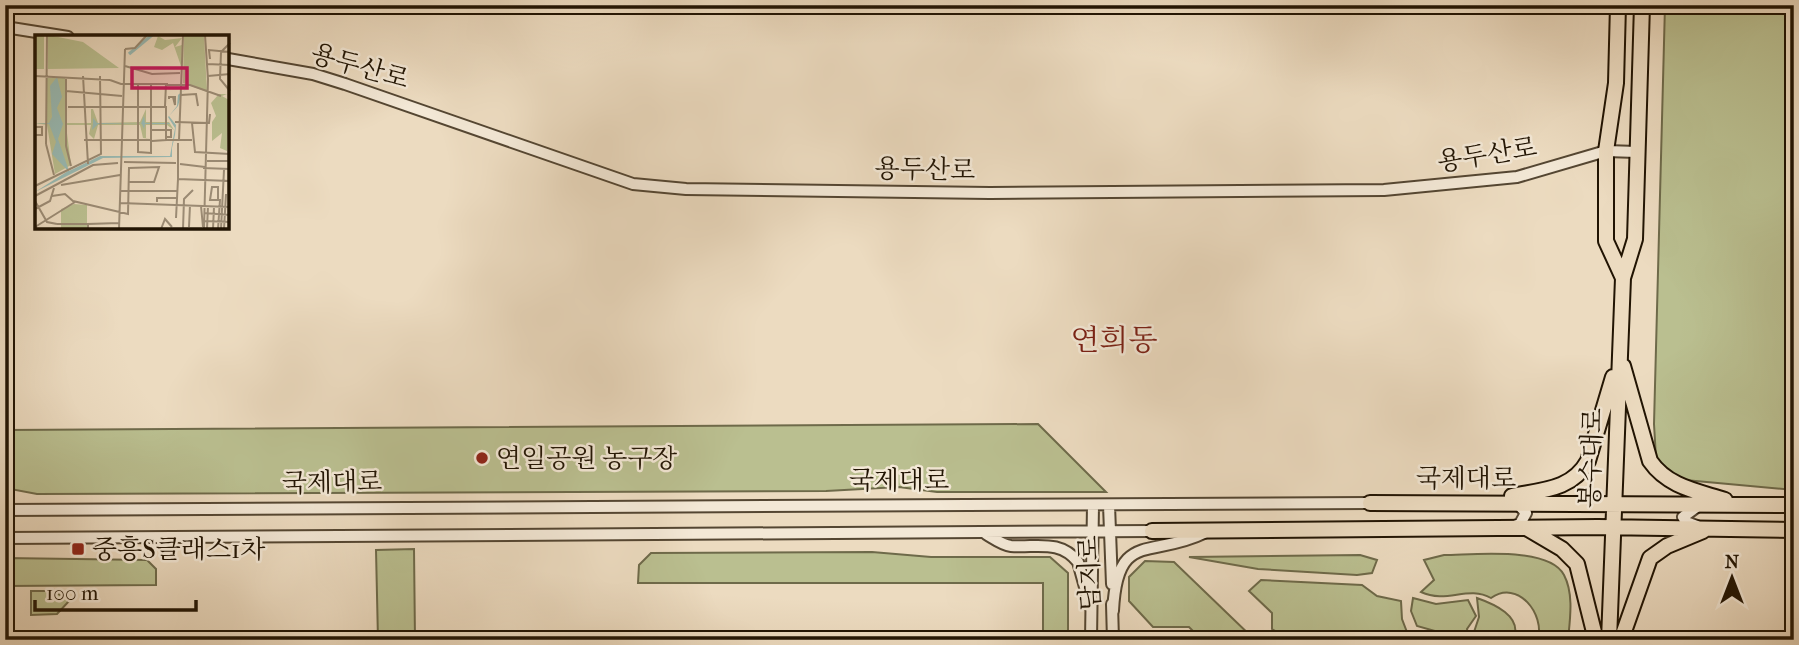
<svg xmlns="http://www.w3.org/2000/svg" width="1799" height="645" font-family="'IM FELL French Canon','Noto Serif KR',serif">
<rect width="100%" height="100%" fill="#ecdbc0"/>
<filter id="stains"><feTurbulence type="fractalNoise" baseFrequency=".00286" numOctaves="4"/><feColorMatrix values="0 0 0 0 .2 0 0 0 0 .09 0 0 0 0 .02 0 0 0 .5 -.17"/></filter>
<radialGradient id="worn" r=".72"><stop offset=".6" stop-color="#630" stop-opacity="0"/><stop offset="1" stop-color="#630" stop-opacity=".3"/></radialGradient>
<!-- green -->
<path fill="#babf90" stroke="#6e6a4a" stroke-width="2" d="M1665,5H1794V490L1685,480L1666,471L1656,458L1654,424Z
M1038,424L1106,492H937L899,487L826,491L37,494L5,488V430Z
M414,549L415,640H378L376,550Z
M872,552L931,557H1050L1068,573V640H1043V583H638L639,565L651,553Z
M1360,555L1377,560L1372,573L1357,575L1258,569L1189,557Z
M1444,555C1473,555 1549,546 1564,575C1574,594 1570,619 1568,640H1538C1545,614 1518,579 1491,598C1468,585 1447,604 1421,592L1434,580L1424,560Z
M5,558L147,560L156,569V585L5,586Z
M1145,561L1174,562L1255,640H1202L1189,627H1153L1129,601V577Z
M1261,580L1362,585L1377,596L1401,601L1402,619L1410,640H1290L1272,629V613L1249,591Z
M31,591H53L70,600L57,614L31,615Z
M1413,598L1436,604L1468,600L1476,616L1467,629L1468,635H1449L1417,626L1411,611Z
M1477,598C1494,604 1522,616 1514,638L1491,640L1473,635L1479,617Z"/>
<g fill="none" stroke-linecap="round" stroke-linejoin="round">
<!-- minor casing -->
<g stroke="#544632" stroke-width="14">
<path id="minor" d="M5,27L68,37
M228,59L313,74L345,84L633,184L686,189L990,193L1384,190L1517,177L1606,151L1637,152
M1109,505L1112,584
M5,510L1370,503
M1697,526L1686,522L1683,517L1698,506
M1512,527L1520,524L1526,513L1517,503
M986,534C993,538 1002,545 1011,546C1036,548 1060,539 1078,562L1091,609
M5,538L1152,531
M1112,604L1113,640
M1113,611C1117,529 1151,559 1204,533
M1091,640L1093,505"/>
</g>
<!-- major casing -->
<g stroke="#211403" stroke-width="18">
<path id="major" d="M1618,5L1616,83L1606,151V241L1623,278
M1623,366L1650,461C1668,487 1697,491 1725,500
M1512,496C1542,490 1572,490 1588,461L1613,377
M1370,503L1794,505
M1528,529L1562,549L1577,564L1596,640
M1152,531L1598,527L1794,530
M1609,640L1623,278L1635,239L1642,5
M1621,640L1650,558L1667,546L1703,531"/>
</g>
<!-- minor -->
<use href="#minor" stroke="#f3e8d6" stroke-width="10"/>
<!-- major -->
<use href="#major" stroke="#ecdbc0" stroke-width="14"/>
</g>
<!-- markers -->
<g fill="#8f2418" stroke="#f3e8d6" stroke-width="2.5">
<circle cx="482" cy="458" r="7"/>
<rect x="71" y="542" width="14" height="14" rx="3.5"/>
</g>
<g text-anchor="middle" stroke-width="5" stroke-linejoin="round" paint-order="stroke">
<!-- street labels -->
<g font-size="26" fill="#211403" stroke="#f3e8d6">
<text transform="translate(360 66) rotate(16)" y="9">용두산로</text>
<text transform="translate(1487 154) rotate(-9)" y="9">용두산로</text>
<text transform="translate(925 169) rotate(1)" y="9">용두산로</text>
<text transform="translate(1591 458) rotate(-88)" y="9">봉수대로</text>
<text x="1466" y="487">국제대로</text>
<text x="899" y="489">국제대로</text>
<text transform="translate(332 482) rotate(-1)" y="9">국제대로</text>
<text transform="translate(1089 573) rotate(-92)" y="9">담지로</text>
</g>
<!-- poi labels -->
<g font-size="26" fill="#211403" stroke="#f3e8d6" text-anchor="start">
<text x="496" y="467">연일공원 농구장</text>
<text x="92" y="558">중흥S클래스1차</text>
</g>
<!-- quarter labels -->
<g font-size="30" fill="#7a1f14" stroke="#f3e8d6">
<text x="1114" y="350">연희동</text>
</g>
</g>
<!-- overview -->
<g transform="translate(35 35)">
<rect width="194" height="194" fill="#ecdbc0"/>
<path d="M0,0H9V34H0ZM13,0L48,7L84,33L13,34ZM149,0H169L172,57L148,48ZM123,1L130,5L147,3L140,12L147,10L146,31L138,8L127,15L119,12ZM30,42L31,88H56V74H49H58L63,88L105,87L111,74V87H134L139,95L132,90H111V103L116,104L108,103L105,90H63L59,104L54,99L56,90H31L36,130L20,139L12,90L0,88H12V43ZM184,59H192L187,61L194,65L192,116L185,113L187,98L177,106V87L181,81L176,68ZM39,169L52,170V194H26V174Z" fill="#babf90"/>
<path d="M22,42L27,62L22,73L28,89H58V83L62,88L106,89L109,81L110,88H134L135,89H110L109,94L107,89H63L57,95L58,89H28L23,104L34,136L65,121H135L140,93L133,82L134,81L142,71L143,60L144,59L172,42L147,57L143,71L134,81L141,90L140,100L137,113V122L68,123L0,157L33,136L17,119L21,107L14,89H0L14,88L17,82L15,51Z" fill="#99bbb5"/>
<path fill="none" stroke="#99bbb5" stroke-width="3.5" d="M94,19L117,0"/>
<path fill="none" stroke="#9b8b74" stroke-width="2" d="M195,8L186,17L185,44L195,56M90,14L100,13L112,0M175,24L174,15L195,17M172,29L195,30M90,31L117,39L145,38M0,41L75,45M48,41L53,129M173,41L195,39M31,42V111L36,131M75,45L86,49H133M103,49V117L116,118V49M132,50H155L186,61M31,56L87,61M146,60L161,59L163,71M134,64V62H140V70L138,62M130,71L131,49M33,72H131M140,87L174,88L175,79M157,88L160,117L195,119M0,92H7V100H0M116,95H136V102H131M49,105H117M131,105H157M144,105L148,0M117,106L131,105V71M143,108V144L195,146M11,109L19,140M11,109L12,0M172,126H195M89,127L141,128M145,129L170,132M94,133L124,132L119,147H94M168,133L195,134M26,150L85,140M0,151L66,119L65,41M85,156H142M0,161L58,130L83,128M17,161L30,159L38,166L93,179L94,132M183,165V152H177L175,165H185L183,194M0,166L12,187L22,189M122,167V163H142M85,168L195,172M166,171L168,192M0,174L15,166L19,153M169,178L195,180M141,183L143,144M169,186L195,187M22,189H53M0,192L40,167M154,192L155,170M169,193L173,44L170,0M53,194V189L84,188M84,194L90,14M126,194L130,184L137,192M145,194H182M148,194L149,164L158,155M172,194L173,171M178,194L179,172M186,194L189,135M189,194L191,159"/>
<path fill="#c2185b" fill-opacity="0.15" stroke="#c2185b" stroke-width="3.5" d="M97,33H152V53H97Z"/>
<rect width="194" height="194" fill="none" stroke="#211403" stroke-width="3.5"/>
</g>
<!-- margin -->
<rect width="1799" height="645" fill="none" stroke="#ecdbc0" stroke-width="28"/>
<rect x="7" y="7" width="1785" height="631" fill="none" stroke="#211403" stroke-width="3.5"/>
<rect x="14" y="14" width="1771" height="617" fill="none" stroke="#211403" stroke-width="2"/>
<!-- north arrow -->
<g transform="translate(1732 578)" stroke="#f3e8d6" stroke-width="5" paint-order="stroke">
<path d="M0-5L12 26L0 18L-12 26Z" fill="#211403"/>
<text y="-10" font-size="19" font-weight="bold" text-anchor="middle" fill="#211403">N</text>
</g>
<!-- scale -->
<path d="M35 600v10h161v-10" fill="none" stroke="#211403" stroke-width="3.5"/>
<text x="46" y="600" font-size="21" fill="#211403" stroke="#f3e8d6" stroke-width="5" paint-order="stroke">100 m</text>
<rect width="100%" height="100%" filter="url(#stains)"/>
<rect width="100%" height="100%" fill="url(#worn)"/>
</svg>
